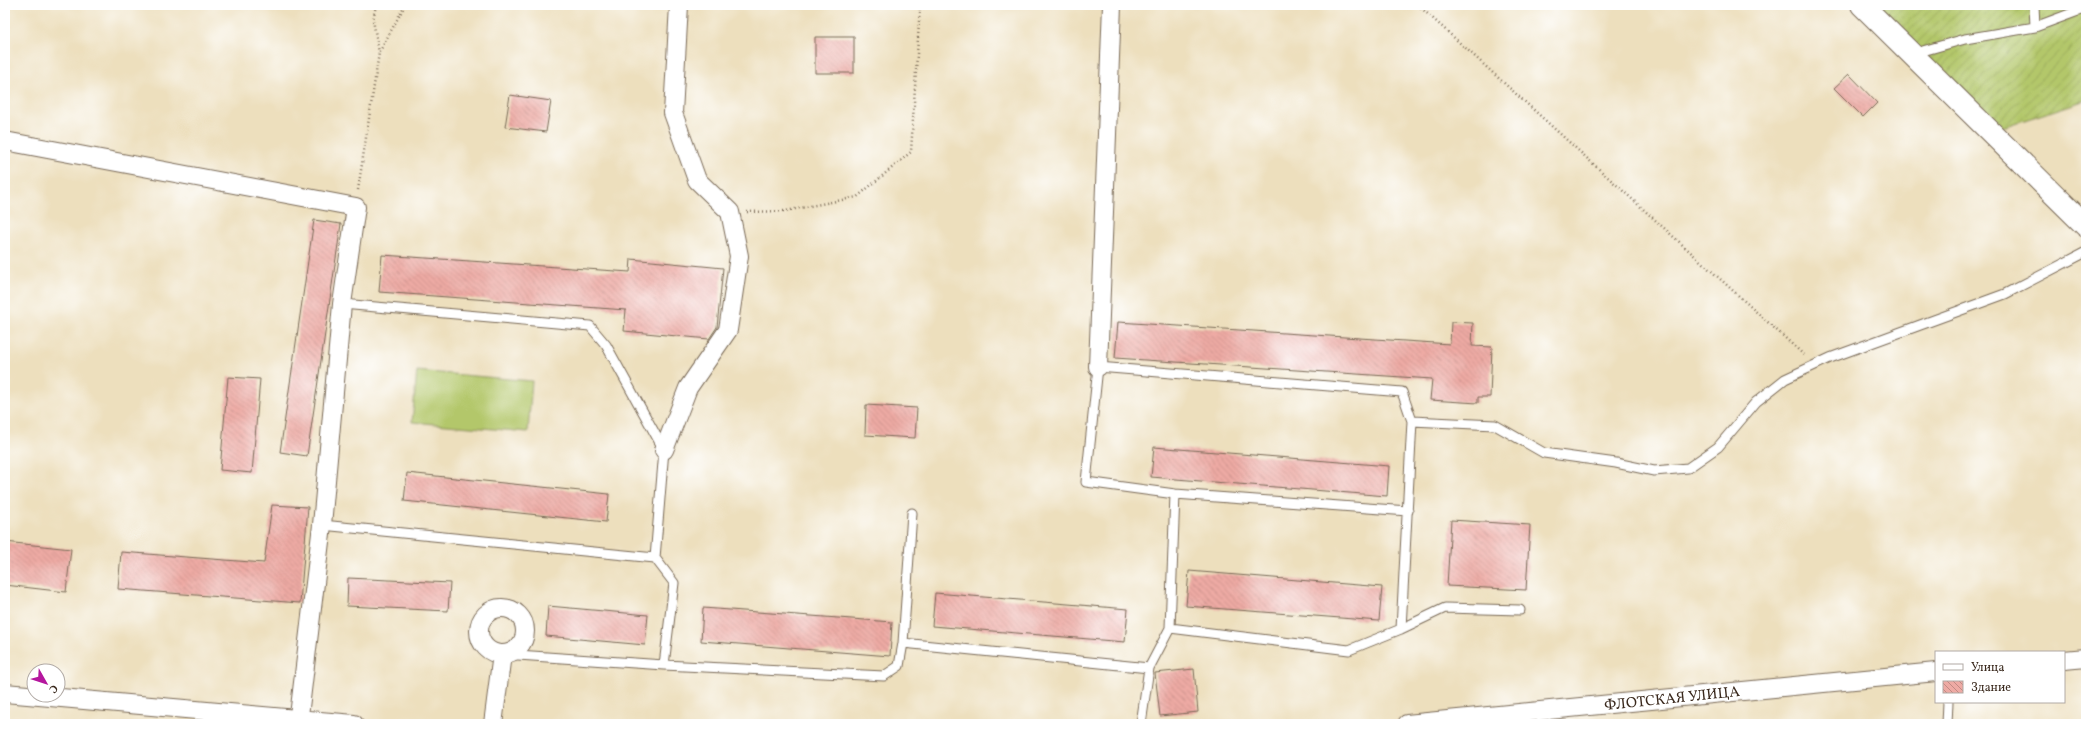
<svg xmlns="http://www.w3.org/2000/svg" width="2091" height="729" font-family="Vollkorn,serif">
<defs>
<pattern id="garden-furrows" width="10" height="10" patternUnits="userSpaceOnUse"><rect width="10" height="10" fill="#b3c76b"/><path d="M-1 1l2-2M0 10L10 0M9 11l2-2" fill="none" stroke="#93a257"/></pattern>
<pattern id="building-back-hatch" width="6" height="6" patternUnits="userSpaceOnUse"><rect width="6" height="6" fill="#eeaaa4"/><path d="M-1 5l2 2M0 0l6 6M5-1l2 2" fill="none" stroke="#c28b85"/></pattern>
</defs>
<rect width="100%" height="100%" fill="#fff"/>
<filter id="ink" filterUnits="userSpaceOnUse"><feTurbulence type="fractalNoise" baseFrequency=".025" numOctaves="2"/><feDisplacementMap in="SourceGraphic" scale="8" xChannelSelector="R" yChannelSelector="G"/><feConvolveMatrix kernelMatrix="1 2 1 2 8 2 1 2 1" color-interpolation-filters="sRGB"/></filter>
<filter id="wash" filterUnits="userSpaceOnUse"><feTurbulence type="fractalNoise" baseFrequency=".012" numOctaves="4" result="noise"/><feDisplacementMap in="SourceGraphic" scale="16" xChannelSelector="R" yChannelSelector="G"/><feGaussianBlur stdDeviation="0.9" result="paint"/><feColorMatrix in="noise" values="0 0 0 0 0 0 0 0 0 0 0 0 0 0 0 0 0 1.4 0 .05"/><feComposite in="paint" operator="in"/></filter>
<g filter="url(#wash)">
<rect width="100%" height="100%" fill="#eddfbd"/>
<!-- garden -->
<path fill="url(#garden-furrows)" stroke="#777844" d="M1878,5H2086V100L1997,129Z"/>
<!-- pitch -->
<path fill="#b3c76b" stroke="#777844" d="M417,371L532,381L528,432L412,422Z"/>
<g id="blocks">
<!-- building -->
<path fill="url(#building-back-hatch)" d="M815,37H854V73H815Z
M1849,74L1877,103L1863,117L1834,88Z
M510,95L551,101L546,132L505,127Z
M314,220L341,224L307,456L280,452Z
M382,255L630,272L631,259L723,268L717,327L709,339L624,331L626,310L379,292Z
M1118,322L1450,344L1451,322L1473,323L1472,346L1492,347L1490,397H1478V403L1430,400L1432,379L1115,358Z
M228,377L260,379L252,473L220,470Z
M866,405L917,408L915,438L865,435Z
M1154,447L1389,466L1387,496L1151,477Z
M407,473L609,494L606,522L404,501Z
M272,505L308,507L300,603L118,589L121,552L264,563Z
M1451,520L1530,525L1526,590L1447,586Z
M5,542L71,549L66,592L5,585Z
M1189,571L1382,587L1379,621L1186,606Z
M348,578L450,583L448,611L347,606Z
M935,593L1128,609L1125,642L932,626Z
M548,606L648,615L645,645L546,636Z
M703,608L892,622L890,656L701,641Z
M1194,669L1198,712L1160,716L1155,673Z"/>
</g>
</g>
<g filter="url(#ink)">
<use href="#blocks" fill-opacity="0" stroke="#796956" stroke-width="1"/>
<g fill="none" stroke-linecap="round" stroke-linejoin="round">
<!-- service casing -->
<g stroke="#796956" stroke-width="11">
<path id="service" d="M2034,5L2035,27
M1912,54L1965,39L2035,27L2086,8
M342,304L590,326L606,345L664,450L655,558L674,583L664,665
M1412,421L1495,425L1544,453L1616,463L1654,471L1688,468L1718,447L1756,402L1785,379L1830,358L2005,294L2086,252
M1175,494L1408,511
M912,513L903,643L1149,668
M322,525L655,558
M1401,629L1445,608L1520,610
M502,654L664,665L884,676L899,666L903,643
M1141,724L1149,668L1170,628L1175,494L1086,482L1098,367L1402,392L1412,421L1401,629L1349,650L1170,628
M1947,724L1948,702"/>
</g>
<!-- minor casing -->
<g stroke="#796956" stroke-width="20">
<path id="minor" d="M5,141L356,207L342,304L322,525L298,724
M1098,367L1112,5
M664,450L688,388L728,330L739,256L730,212L697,180L673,113L679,5
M479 631a23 23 0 1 1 46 0a23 23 0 1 1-46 0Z
M2064,660L2086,658
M5,693L354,724
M493,724L502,654
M1407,724L1936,672"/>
</g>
<!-- tertiary casing -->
<g stroke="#796956" stroke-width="24">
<path id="tertiary" d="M1862,5L2086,226"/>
</g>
<!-- path -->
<path stroke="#796956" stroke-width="2.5" stroke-dasharray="1 3" stroke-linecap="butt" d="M376,5L373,20L379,53
M1418,5L1804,355
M358,190L379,53L405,5
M747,212L785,211L857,197L911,152L920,5"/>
<!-- service -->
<use href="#service" stroke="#fff" stroke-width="9"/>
<!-- minor -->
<use href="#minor" stroke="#fff" stroke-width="18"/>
<!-- tertiary -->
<use href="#tertiary" stroke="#fff" stroke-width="22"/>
</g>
</g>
<g text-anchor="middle" stroke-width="3" stroke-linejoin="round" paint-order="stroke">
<!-- street labels -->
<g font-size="15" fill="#3b2a1e" stroke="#fff">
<text transform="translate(1672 698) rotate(-6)" y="5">ФЛОТСКАЯ УЛИЦА</text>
</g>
</g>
<!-- margin -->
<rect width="2091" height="729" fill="none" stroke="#fff" stroke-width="20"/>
<!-- legend -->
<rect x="1935" y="651" width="130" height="52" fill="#ffffff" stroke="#b1aaa5"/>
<rect x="1943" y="664" width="20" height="6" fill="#ffffff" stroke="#b1aaa5"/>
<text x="1971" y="671" font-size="12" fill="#3b2a1e">Улица</text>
<rect x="1943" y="681" width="20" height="12" fill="url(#building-back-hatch)" stroke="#b1aaa5"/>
<text x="1971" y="691" font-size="12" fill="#3b2a1e">Здание</text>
<!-- north arrow -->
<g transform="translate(46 683) rotate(129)"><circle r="19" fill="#ffffff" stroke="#b1aaa5"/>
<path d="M0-3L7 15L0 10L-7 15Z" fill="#b5179e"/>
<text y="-6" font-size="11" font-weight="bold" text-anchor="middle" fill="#3b2a1e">С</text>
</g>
</svg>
